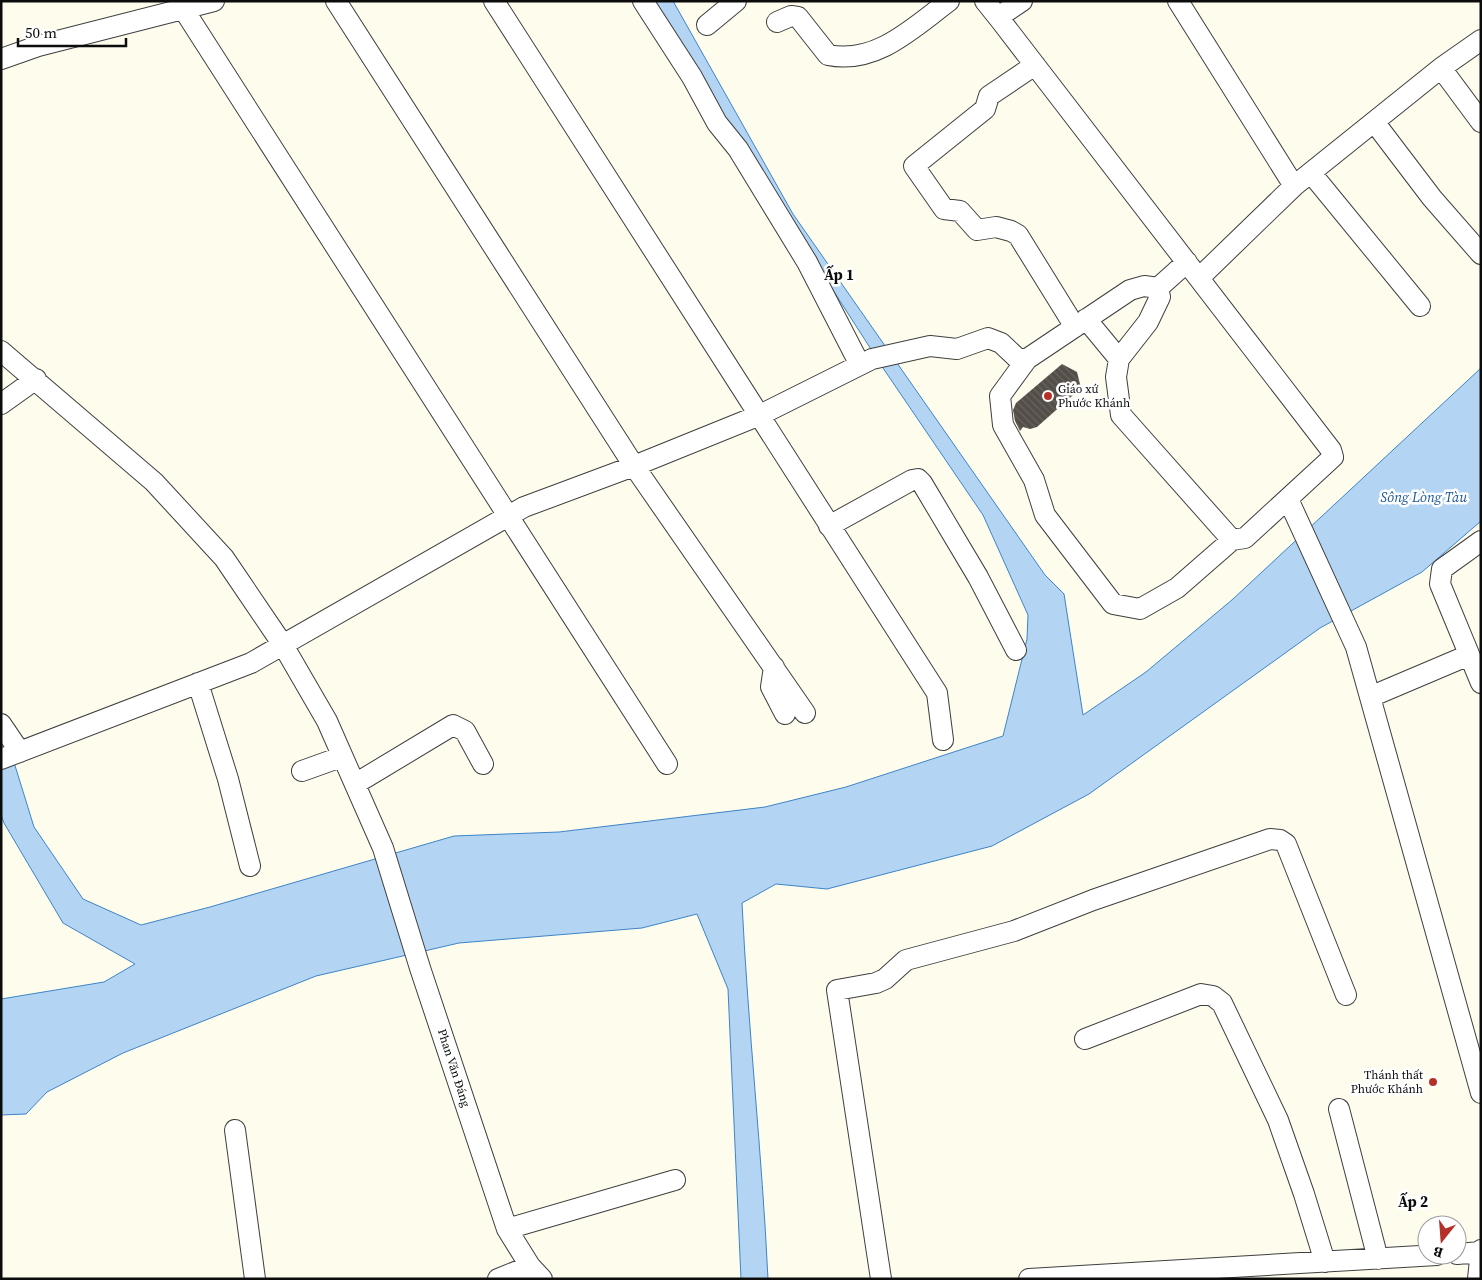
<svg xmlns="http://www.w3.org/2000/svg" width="1482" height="1280" font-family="'Source Serif 4',serif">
<defs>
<pattern id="building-back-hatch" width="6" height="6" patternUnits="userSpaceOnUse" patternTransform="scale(1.25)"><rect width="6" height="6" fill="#544e49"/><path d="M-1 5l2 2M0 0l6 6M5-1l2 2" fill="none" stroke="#68635f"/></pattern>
</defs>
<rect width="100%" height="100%" fill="#fefcec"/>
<!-- water -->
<path fill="#b3d5f3" stroke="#3d84c7" d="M647,1H673L793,214L1045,575L1064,594L1083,715L1146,672L1233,599L1481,368V521L1422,572L1320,628L1089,794L992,846L827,889L776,884L742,903C748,1028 762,1153 768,1279H741L728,989L697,914L642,928L459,943L316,976L123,1053L47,1092L26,1114L1,1115V999L104,982L135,964L63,923L4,823L1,815V728L4,730L34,827L83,899L141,925L210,907L454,836L559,832L765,807L846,787L1003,736L1027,639L1028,615L983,515L885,371Z"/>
<!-- building -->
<path fill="url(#building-back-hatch)" d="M1062,364L1077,372L1081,388L1037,427L1030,429L1023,427L1020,431L1015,421L1013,410L1016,403Z"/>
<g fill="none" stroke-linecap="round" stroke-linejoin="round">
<!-- minor casing -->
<g stroke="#3f3f3f" stroke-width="22">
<path id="minor" d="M336,1L634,466L805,713
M494,1L937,693L943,740
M643,1L692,77L717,123L738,149L807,262L860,365
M985,1L1001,21L1331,450L1333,457L1245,538L1232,540L1121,415L1116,377L1119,359L1148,322L1160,297L1158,288L1187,262
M1178,1L1294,186
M184,10L667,764
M998,17L1022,1
M777,22L791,16L798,17L828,55C876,65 914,27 949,1
M707,25L736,1
M1,59L38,46L214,1
M1035,65L989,96L985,109L914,166L944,209L960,211L977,230L996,227L1011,231L1018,235L1075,327
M1441,68L1481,122
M1375,123L1432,198L1481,254
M1311,173L1420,306
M1199,278L1294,186L1441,68L1481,40
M1086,319L1119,359
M1,351L154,482L224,558L283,645L327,721L383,848L420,968L507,1229L530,1266L542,1279
M1027,359L1000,396L1003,425L1034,480L1045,515L1113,604L1140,609L1177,588L1232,540
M1,404L36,379
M1288,499L1356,647L1481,1093
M829,526L912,480L918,479L922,483L978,577L1016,650
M1481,541L1442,569L1440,584L1481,683
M774,667L771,687L785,714
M198,683L228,779L250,866
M1370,697L1469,655
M1,724L20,752
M1,759L251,663L524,507L634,466L760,415L872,359L930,346L957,349L988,338L1001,343L1018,359H1027L1130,290L1144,286L1158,288
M302,771L341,757
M355,784L453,725L465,731L483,764
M1085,1039L1201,994L1213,996L1222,1003L1278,1120L1304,1194L1325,1262
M1339,1109L1378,1259
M235,1130L255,1279
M507,1229L675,1180
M1457,1254L1481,1252
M498,1279L530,1266
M881,1279L837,990L876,983L885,979L906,960L1014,931L1093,900L1270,839L1280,840L1286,844L1346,995
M1029,1279L1437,1255
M1478,1279L1481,1250"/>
</g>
<!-- minor -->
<use href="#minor" stroke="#fff" stroke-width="20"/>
</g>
<!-- markers -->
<g fill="#b6302a" stroke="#fff" stroke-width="2">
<circle cx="1048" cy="396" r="5"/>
<circle cx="1433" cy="1082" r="5"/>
</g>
<g text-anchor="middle" stroke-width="5" stroke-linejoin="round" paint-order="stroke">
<!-- poi labels -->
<g font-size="12" fill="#0c0c0c" stroke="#fff" text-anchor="start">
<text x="1058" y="393">Giáo xứ<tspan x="1058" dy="14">Phước Khánh</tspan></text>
<text x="1423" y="1079" text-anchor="end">Thánh thất<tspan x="1423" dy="14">Phước Khánh</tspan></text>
</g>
<!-- street labels -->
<g font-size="12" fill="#0c0c0c" stroke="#fff">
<text transform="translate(454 1068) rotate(72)" y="4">Phan Văn Đáng</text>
</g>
<!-- water labels -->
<g font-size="14" font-style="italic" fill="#1b5698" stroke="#fff">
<text x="1424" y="502">Sông Lòng Tàu</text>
</g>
<!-- quarter labels -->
<g font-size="15" font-weight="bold" fill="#0c0c0c" stroke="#fff">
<text x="839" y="280">Ấp 1</text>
<text x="1413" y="1207">Ấp 2</text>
</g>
</g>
<!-- border -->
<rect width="1482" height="1280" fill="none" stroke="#0c0c0c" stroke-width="5"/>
<!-- north arrow -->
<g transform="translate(1442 1240) rotate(197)"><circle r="24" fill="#ffffff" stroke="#9e9e9e"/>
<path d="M0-4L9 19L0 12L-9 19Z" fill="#b6302a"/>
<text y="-8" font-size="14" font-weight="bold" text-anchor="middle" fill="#0c0c0c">B</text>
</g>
<!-- scale -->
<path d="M18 38v8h108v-8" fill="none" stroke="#0c0c0c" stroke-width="2.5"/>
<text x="25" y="38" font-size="15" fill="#0c0c0c" stroke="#ffffff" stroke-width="4" paint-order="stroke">50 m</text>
</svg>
